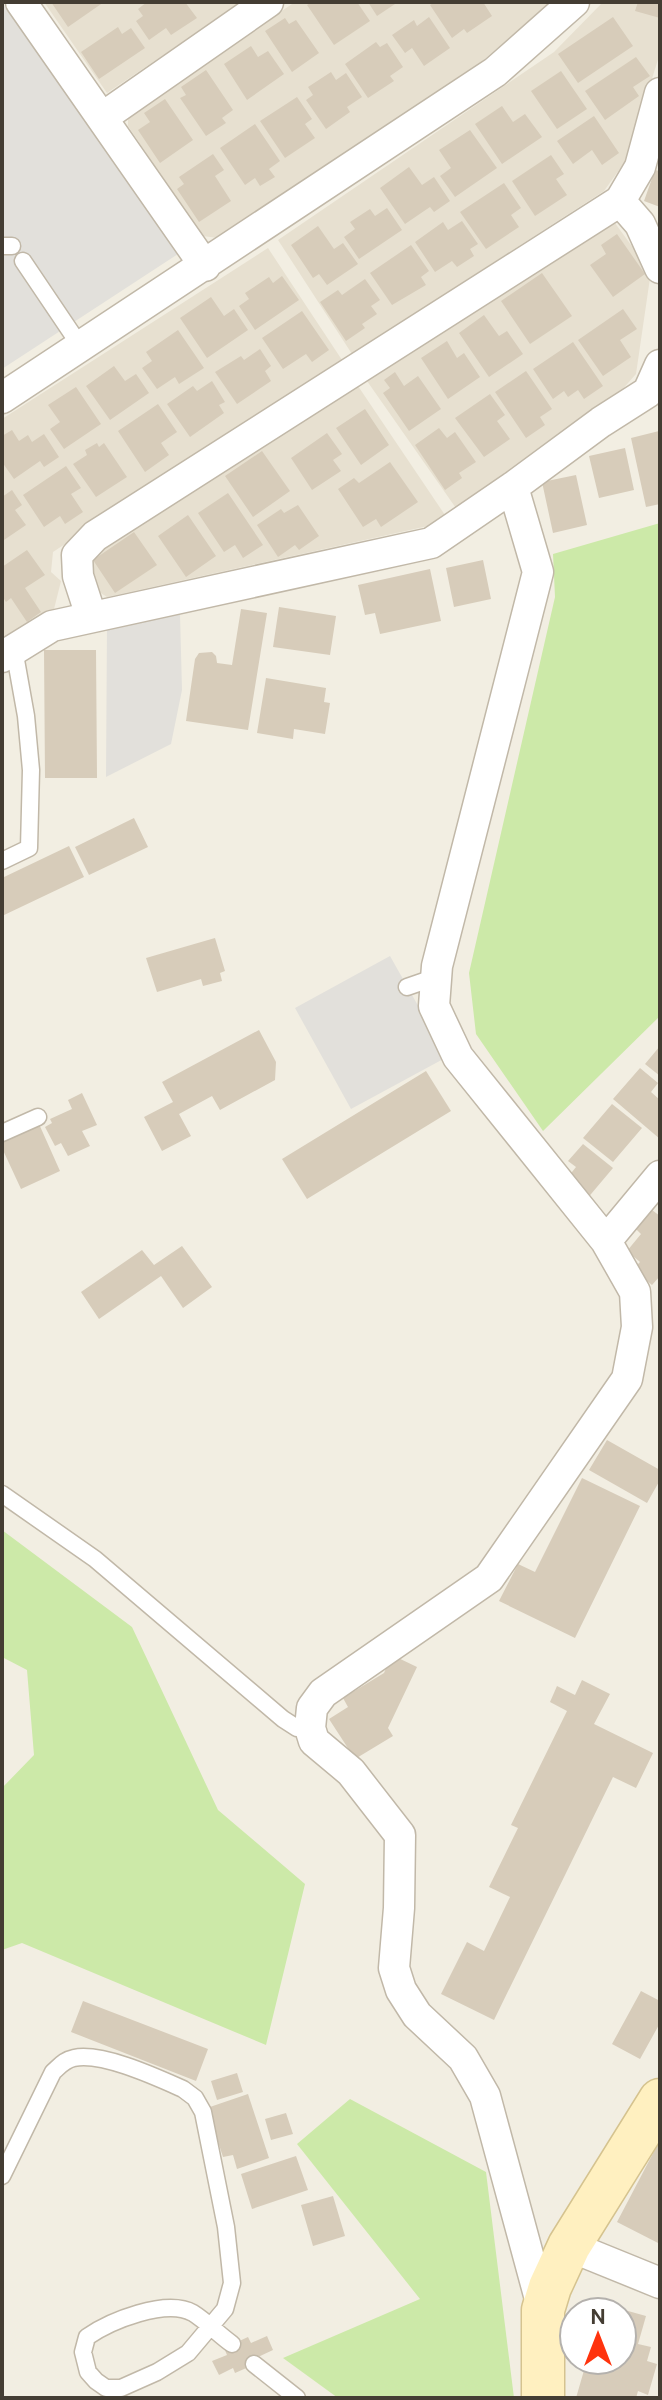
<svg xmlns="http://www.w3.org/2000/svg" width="662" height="2400" font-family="Cabin,sans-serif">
<rect width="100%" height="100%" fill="#f2eee2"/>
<!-- residential -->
<path fill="#e7e0d0" d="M44,2H242L107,93Z
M295,2H551L460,80L218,238L202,236L128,126V115Z
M603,2H660V53L627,159L604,191L352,354L278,240L554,52Z
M612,219L642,260L650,278L636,374L620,392L458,511L367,381Z
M268,248L342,360L53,552L51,572L61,581L53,613L2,641V419Z
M358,386L447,518L437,524L107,597L93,588L90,558Z"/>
<!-- green -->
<path fill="#cce9a8" d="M660,523V1016L543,1131L476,1034L469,973L555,597L553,554Z
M2,1530L132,1627L218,1810L305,1884L266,2045L22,1943L2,1950V1788L34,1755L27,1670L2,1657Z
M350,2099L486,2172L514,2398H338L283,2358L420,2299L297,2144Z"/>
<!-- parking -->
<path fill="#e2e0db" d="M2,2L178,254L2,369L4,110Z
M180,614L182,690L171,744L106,777L107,625Z
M390,956L447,1057L351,1109L295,1008Z"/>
<!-- building -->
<path fill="#d7ccba" d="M51,2H104L68,27Z
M147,2H185L197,18L171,35L166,28L149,40L136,21L143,16L138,9Z
M312,2H357L370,21L334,45L307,5Z
M368,2H398L377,16Z
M435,2H483L492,16L467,33L464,29L452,38L430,5Z
M638,2H660V18L635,11Z
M429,17L450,48L424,66L412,48L405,53L392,35L414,20L417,26Z
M613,17L633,46L578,83L558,54Z
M285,18L289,24L296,20L319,53L292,72L265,31Z
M118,27L122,34L131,28L145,48L99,79L81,52Z
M376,42L380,47L387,43L403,67L390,76L394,81L368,98L345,64Z
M251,46L258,57L268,51L284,74L247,100L224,64Z
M636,57L650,76L633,87L639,96L605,120L585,91Z
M206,70L233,110L222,118L226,123L206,136L180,98L186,95L181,87Z
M561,71L587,109L557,129L531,91Z
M331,72L336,80L346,73L362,97L347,107L350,112L326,129L306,100L313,95L308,87Z
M297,97L312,119L305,124L315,138L285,158L260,121Z
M165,99L193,140L160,163L138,130L150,122L144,113Z
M502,106L513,122L525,114L542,137L502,164L475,124Z
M594,116L619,153L602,165L592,150L573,164L557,141Z
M255,124L280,161L269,169L275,177L260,186L255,178L245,185L220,148Z
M470,130L497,168L455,197L440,176L451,168L439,150Z
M213,154L224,170L215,176L231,201L199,222L177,189L184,184L179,177Z
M551,155L564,174L556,179L567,195L535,216L512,181Z
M409,167L422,185L434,177L450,201L434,212L430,207L405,224L380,188Z
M655,170L660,171V207L644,201Z
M504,183L521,208L511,215L519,227L486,249L460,212Z
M387,208L402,230L359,259L344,237L355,229L350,222L370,209L375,216Z
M462,221L478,244L470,249L474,256L457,267L452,261L435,272L415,242L443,222L448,230Z
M318,226L334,249L343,243L358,264L327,285L319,274L313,278L291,245Z
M617,234L645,274L613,297L590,265L606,254L601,245Z
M411,245L429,271L421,277L426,285L392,305L370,273Z
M542,273L572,316L530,344L501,301Z
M282,276L299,300L255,330L239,306L249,299L245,293L269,277L273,283Z
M365,279L380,300L371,306L377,314L362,324L365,328L346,341L320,302L338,290L342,295Z
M211,297L224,316L234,309L248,330L207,358L180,318Z
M623,309L637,329L620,340L631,357L603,376L578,340Z
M302,311L329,350L312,362L306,354L283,369L262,338Z
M484,315L499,336L507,331L523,354L489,377L459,333Z
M178,330L204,368L179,384L175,377L157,389L142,368L152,361L146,352Z
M447,341L457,358L464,353L480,377L448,399L421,358Z
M573,342L603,386L584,399L578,390L568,397L564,391L553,399L533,369Z
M260,349L271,366L265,371L271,381L237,404L215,372L241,356L244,360Z
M114,366L125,381L136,374L149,393L110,420L86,386Z
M526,371L552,409L540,417L545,425L526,438L495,392Z
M395,372L404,386L418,376L441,409L409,431L383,393L390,388L384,380Z
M212,381L225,402L219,405L224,413L190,437L167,404L193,386L197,391Z
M76,387L101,424L64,449L50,429L60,422L48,405Z
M490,394L505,415L497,421L510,439L484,457L455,418Z
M158,404L177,432L161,443L169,455L145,472L118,431Z
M365,409L389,445L361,465L336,428Z
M439,428L447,438L455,432L476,462L459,473L462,478L445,490L415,445Z
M12,430L19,441L28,435L32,442L44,434L59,457L44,467L40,461L14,479L2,462V436Z
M659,431L660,504L646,507L631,438Z
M327,433L342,454L333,460L341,471L312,490L291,458Z
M97,443L99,447L104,443L127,477L96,497L73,464L87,455L85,450Z
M625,448L634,490L599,498L589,456Z
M262,451L290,491L253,517L225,476Z
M390,462L418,502L381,527L376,519L363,527L338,489L354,478L359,483Z
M66,466L81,488L71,494L83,512L65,524L60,516L44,527L23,495Z
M576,475L587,525L553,533L542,482Z
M12,490L22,505L15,510L26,525L4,540L2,497Z
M228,493L263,545L243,558L235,545L224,552L198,513Z
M298,505L319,536L299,550L295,545L278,557L257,525L281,509L284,513Z
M188,515L216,556L186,577L158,536Z
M134,532L157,565L115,593L93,560Z
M27,550L45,575L25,588L41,612L27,622L11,598L6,602L2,596V567Z
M483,560L491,599L454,607L446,568Z
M430,569L441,621L380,634L375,613L365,615L358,585Z
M279,607L336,616L330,655L273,647Z
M241,609L267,613L248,730L186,721L195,659L199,653L212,652L216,656L217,663L232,665Z
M44,650H96L97,778H45Z
M266,678L326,688L324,702L330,703L325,734L294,729L293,739L257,733Z
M134,818L148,847L89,875L75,847Z
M69,846L84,877L2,916V878Z
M215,938L225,971L220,973L222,981L203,986L201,979L157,992L146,958Z
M259,1030L276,1062L275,1080L220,1110L212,1096L179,1114L191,1136L162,1151L144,1117L173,1102L162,1082Z
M660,1046V1076L645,1064Z
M640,1068L658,1083L651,1092L660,1100V1139L613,1099Z
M426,1071L451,1111L307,1199L282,1159Z
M82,1093L97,1125L82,1131L90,1146L68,1156L61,1143L55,1146L45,1127L52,1123L50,1119L72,1109L68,1100Z
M612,1104L642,1128L613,1162L583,1138Z
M39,1124L60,1171L21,1189L2,1148V1141Z
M583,1144L613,1168L586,1200L564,1182L576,1167L568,1161Z
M652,1210L660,1216V1276L652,1285L633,1269L640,1262L627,1251L641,1234L636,1229Z
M182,1246L212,1287L183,1308L161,1276L99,1319L81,1292L142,1250L154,1265Z
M607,1440L660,1470V1480L647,1503L589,1470Z
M582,1478L640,1506L575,1638L499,1601L518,1564L535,1572Z
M392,1655L417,1667L388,1728L393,1736L355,1759L329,1719L348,1707L343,1698L384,1673Z
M582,1680L610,1694L594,1724L653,1753L636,1788L613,1777L494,2020L441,1994L467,1942L484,1951L510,1897L489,1887L518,1828L511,1825L567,1711L550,1702L557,1686L575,1695Z
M641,1991L660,2001V2023L640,2059L612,2044Z
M83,2001L208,2049L196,2081L71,2032Z
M237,2073L243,2092L217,2100L211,2081Z
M248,2094L269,2158L237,2169L233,2155L223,2157L207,2108Z
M286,2113L293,2134L271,2140L265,2119Z
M660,2140V2244L617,2222Z
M296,2156L308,2190L252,2209L241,2174Z
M333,2196L345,2236L313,2246L301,2205Z
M603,2304L646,2316L638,2344L651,2347L647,2361L657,2364L648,2395L638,2391L636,2398H576L587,2360H622V2312H601Z
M267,2336L273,2350L258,2357L260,2362L235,2373L233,2368L219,2375L212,2361L227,2355L224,2348L248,2337L251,2343Z"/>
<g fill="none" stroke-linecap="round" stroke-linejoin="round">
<!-- lane casing -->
<g stroke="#c1b8a8" stroke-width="19">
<path id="lane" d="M2,246H12
M23,261L81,347
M2,861L29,848L31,770L26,716L14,649
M407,987L436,977
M2,1133L38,1117
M2,1494L95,1559L283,1719L297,1728H310
M2,2176L53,2072C60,2066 64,2060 74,2058C102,2052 156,2077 183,2089L195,2098L203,2112L226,2227L232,2283L225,2309L188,2353L157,2372L121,2388H106L96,2381L88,2372L83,2352L87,2337C110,2321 166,2298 193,2313C206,2321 219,2335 232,2344
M254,2364L297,2398"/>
</g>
<!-- street casing -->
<g stroke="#c1b8a8" stroke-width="33">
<path id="street" d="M21,2L205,266
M103,117L268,2
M620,201L640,224L660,268
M2,398L495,72L574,2
M513,487L538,572L437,966L434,1006L458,1057L606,1241L635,1292L637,1327L627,1379L489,1578L323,1693L312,1708L310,1728L314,1741L351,1772L400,1835L399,1908L394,1968L401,1990L417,2015L463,2058L485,2096L543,2310
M91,616L78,576L77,555L95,536L620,201L640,167L660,93
M2,657L52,626L431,543L513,487L601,422L648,392L660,365
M606,1241L660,1176
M569,2246L660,2283"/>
</g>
<!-- secondary casing -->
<g stroke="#d5c38f" stroke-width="45">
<path id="secondary" d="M543,2398V2310L550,2287L569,2246L660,2100"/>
</g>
<!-- lane -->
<use href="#lane" stroke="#fff" stroke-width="16"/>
<!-- street -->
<use href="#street" stroke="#fff" stroke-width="30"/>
<!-- secondary -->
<use href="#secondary" stroke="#fff0c0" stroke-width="42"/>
</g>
<!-- border -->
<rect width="662" height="2400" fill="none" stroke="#443d33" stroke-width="8"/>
<!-- north arrow -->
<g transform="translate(598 2336)"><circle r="38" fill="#ffffff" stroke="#b4b1ad" stroke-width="2"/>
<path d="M0-6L14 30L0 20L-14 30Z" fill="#ff330d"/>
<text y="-12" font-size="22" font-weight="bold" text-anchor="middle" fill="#443d33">N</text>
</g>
</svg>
